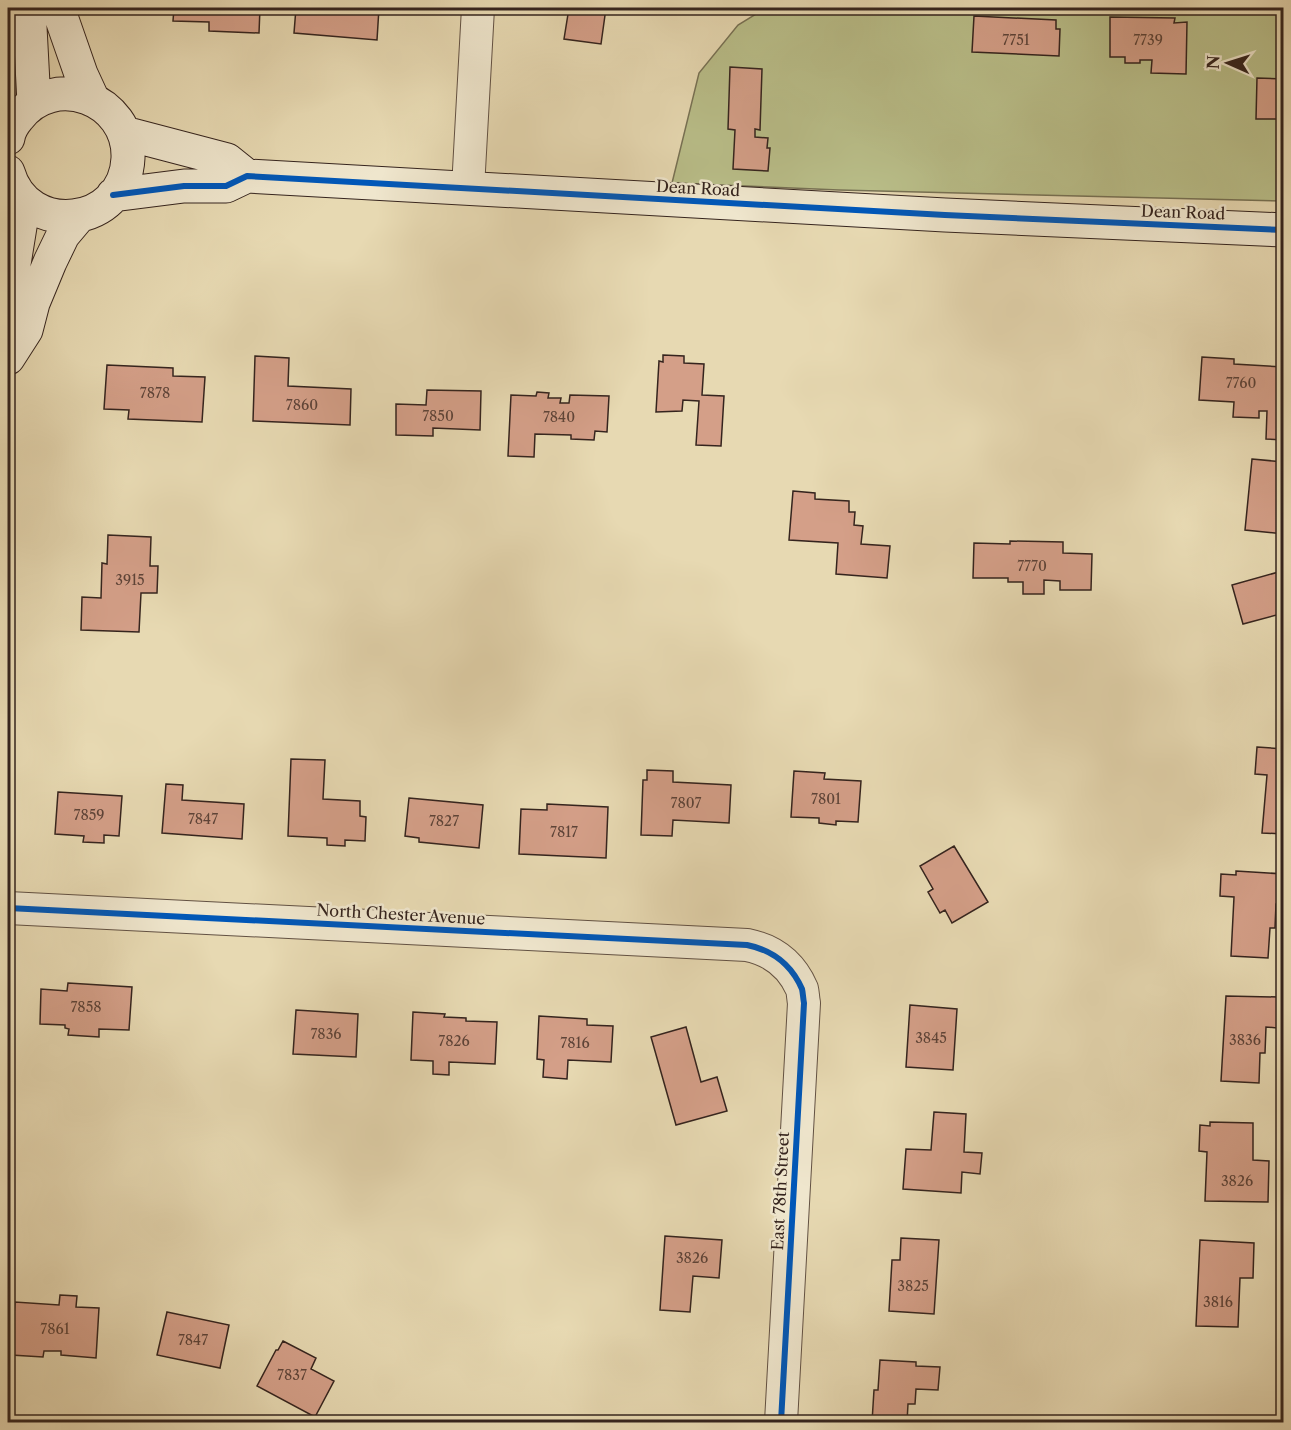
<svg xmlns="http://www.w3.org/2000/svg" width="1291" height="1430" font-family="'Libre Caslon Text',serif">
<rect width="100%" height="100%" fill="#e7d9b2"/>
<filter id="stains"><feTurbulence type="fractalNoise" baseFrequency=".00333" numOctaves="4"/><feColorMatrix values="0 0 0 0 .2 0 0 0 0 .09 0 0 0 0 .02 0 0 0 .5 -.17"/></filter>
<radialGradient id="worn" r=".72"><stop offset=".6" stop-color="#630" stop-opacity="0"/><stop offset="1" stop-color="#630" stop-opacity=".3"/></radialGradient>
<!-- green -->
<path fill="#b9be89" stroke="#777154" stroke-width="1.5" d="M766,8H1283V201L839,190L672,183L699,73L738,25Z"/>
<!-- building -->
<path fill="#d49f88" stroke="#35241e" stroke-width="1.5" d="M174,8H260L259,33L209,31V22L173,21Z
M296,8H379L377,40L294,33Z
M569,8H606L601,44L564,39Z
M974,16L1056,20V29H1060L1059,56L972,52Z
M1110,17L1175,18L1174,23L1187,22L1186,74L1151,73L1152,60H1140V63H1125V57H1110Z
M730,67L762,69L760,130L755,129V137L768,138L767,148H770L768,171L733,169L735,130L728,129Z
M1257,78L1284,79V119H1256Z
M663,355L684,356V363L704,364L702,395L724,396L721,446L696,445L699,401L683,400L682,411L656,412L659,361L663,362Z
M255,356L289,358L288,386L351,389L350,425L253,421Z
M1202,357L1234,359V364L1283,367L1281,407H1284V440L1266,439L1267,411H1259V418L1233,417L1234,402L1199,400Z
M107,365L173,368V376L205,377L202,422L128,419L129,410L104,409Z
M427,390L481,391L480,430L433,428V436L396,435V404L426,405Z
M537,392L549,393L548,398H561L560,403H569L570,395L609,396L607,432L595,431L594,440L571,439V435L535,434L534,457L508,456L511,395L536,396Z
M1252,459L1284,462V534L1245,530Z
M793,491L815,493V499L849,501V512H855L854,525L863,526L861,544L890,546L887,578L836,574L838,543L789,540Z
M108,535L151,537L150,566H158L157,593H141L139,632L81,630L82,597L101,598L102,563L107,564Z
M1010,541L1063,542V553L1092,554L1091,590H1060V581L1044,580V594H1023V582H1008V578H973L974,543L1010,544Z
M1282,571L1284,613L1243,624L1232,585Z
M1257,747L1284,749V834L1262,833L1267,775L1255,774Z
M291,759L325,760L323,799L360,801V816L366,817L365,841L345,840V846L327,845V838L288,836Z
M647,770L673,771V782L731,785L729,823L673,820L672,836L641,835L643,780H647Z
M794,771L825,773L824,779L861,781L858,822L836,821V825L819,823V818L791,817Z
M166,784L183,785L182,800L244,804L242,839L162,833Z
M58,792L122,796L119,836L104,835V843L83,842L84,836L55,834Z
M409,798L483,805L479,848L419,842V838L405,836Z
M547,804L608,807L606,858L519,854L521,809L547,810Z
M954,846L988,902L952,923L945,910L940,913L928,892L933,889L920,866Z
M1236,871L1284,874V905L1276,904L1275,928H1270L1268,958L1231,956L1234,897L1220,896L1221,874L1236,875Z
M68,983L132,987L129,1030L99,1029V1037L68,1035L69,1029L65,1028V1025L40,1024L41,989L67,991Z
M1226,996L1278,997L1277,1028L1266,1027L1265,1053H1260L1259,1083L1221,1081Z
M910,1005L957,1009L953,1070L906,1067Z
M296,1010L358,1014L356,1057L293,1054Z
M413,1012L445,1014L444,1017L466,1018V1021L497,1022L495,1064L449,1062V1075L433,1074V1061L411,1060Z
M539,1016L587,1019V1025L613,1026L611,1062L568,1060L567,1079L543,1077L544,1060L537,1059Z
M686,1027L701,1082L717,1077L727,1111L676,1125L651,1037Z
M934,1112L966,1114L964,1152L982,1153L980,1174L962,1172L961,1193L903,1189L906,1149L931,1150Z
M1210,1122L1253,1123V1160L1269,1161L1268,1202L1205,1201L1207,1152L1199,1151L1200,1125L1210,1126Z
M665,1236L722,1240L719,1278L693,1276L690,1312L660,1310Z
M901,1238L939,1240L934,1314L889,1311L892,1260H900Z
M1200,1240L1254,1243L1253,1278H1240L1238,1327L1196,1326Z
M60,1295L77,1296L76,1307L99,1308L96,1358L61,1355V1351H44L43,1357L11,1355L15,1302L59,1305Z
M167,1312L229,1325L220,1368L157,1355Z
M283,1341L316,1358L311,1369L334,1381L315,1417L257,1386L276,1350H278Z
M880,1360L916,1362V1366L940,1367L938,1390L916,1389L915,1404H908L907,1422H872L874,1390H878Z"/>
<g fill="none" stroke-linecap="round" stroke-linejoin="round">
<!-- street casing -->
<g stroke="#625143" stroke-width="34">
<path id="street" d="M468,188L478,8
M8,908L747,945C772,950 791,964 802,989C803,993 803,998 804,1003L781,1422"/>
</g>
<!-- secondary casing -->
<g stroke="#35241e" stroke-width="35">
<path id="secondary" d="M29,8L34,103
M58,8L81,74L93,100
M124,133L227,160L247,176
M8,138C9,131 13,124 18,118C54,70 130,99 128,158C125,227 27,239 8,172
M113,195L184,186H226L247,176L945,215L1284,230
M8,301L24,202
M8,358L26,330L33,303L50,262L63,235L79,216"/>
</g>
<!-- street -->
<use href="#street" stroke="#efe6cd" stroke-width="32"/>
<!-- secondary -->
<use href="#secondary" stroke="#efe6cd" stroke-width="33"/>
<!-- cycleway casing -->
<g stroke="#efe6cd" stroke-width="10">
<path id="cycleway" d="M113,195L184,186H226L247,176L945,215L1284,230
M8,908L747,945C772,950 791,964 802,989C803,993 803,998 804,1003L781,1422"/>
</g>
<!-- cycleway -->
<use href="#cycleway" stroke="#0057b8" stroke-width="6"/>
</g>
<g text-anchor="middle" stroke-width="5" stroke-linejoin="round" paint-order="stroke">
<!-- number labels -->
<g font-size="14" fill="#5d4338">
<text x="1016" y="45">7751</text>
<text x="1148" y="45">7739</text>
<text x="1241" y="388">7760</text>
<text x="155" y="398">7878</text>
<text x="302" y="410">7860</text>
<text x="438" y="421">7850</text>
<text x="559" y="422">7840</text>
<text x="1032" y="571">7770</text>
<text x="130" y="585">3915</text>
<text x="826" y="804">7801</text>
<text x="686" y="808">7807</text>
<text x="89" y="820">7859</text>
<text x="203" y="824">7847</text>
<text x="444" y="826">7827</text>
<text x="564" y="837">7817</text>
<text x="86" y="1012">7858</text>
<text x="326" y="1039">7836</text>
<text x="931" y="1043">3845</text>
<text x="1245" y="1045">3836</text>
<text x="454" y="1046">7826</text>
<text x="575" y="1048">7816</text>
<text x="1237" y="1186">3826</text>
<text x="692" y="1263">3826</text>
<text x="913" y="1291">3825</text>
<text x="1218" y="1307">3816</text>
<text x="55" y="1334">7861</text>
<text x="193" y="1345">7847</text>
<text x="292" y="1380">7837</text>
</g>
<!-- street labels -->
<g font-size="16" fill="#35241e" stroke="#efe6cd">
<text transform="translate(698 188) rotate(3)" y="6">Dean Road</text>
<text transform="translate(1183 212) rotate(2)" y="6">Dean Road</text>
<text transform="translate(401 914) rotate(3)" y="6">North Chester Avenue</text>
<text transform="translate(780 1191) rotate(-87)" y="6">East 78th Street</text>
</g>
</g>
<!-- margin -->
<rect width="1291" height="1430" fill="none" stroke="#e7d9b2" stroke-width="30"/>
<rect x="9" y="9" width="1273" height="1412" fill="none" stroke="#35241e" stroke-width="3"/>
<rect x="15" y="15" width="1261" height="1400" fill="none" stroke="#35241e" stroke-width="1.5"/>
<!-- north arrow -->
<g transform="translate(1228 63) rotate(273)" stroke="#efe6cd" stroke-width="4.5" paint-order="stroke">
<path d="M0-4.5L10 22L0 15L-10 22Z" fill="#35241e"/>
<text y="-9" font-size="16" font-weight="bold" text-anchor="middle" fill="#35241e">N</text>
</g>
<rect width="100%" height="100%" filter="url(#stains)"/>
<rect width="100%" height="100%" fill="url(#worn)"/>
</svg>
